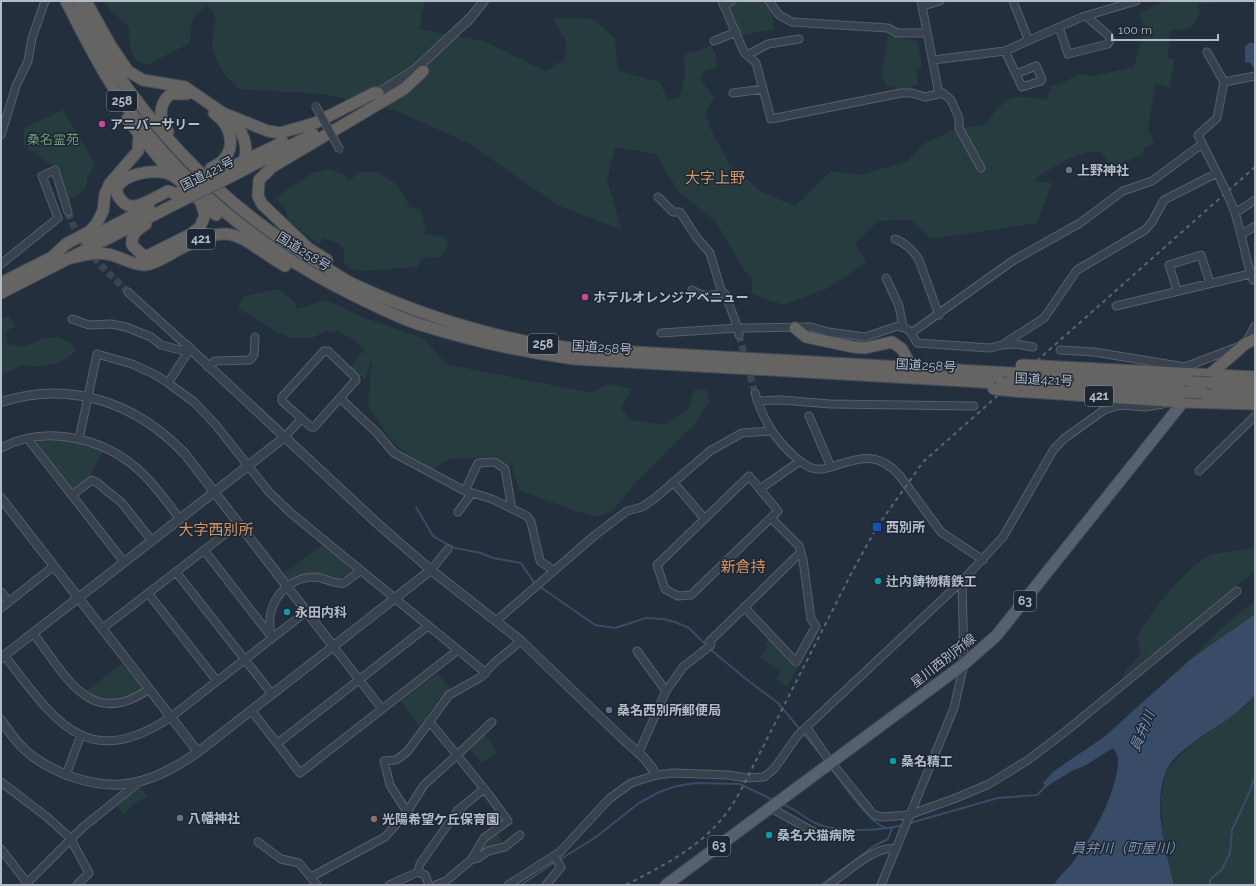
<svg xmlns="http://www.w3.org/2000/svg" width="1256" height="886" font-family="Raleway,'Noto Sans JP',sans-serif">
<rect width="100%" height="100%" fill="#242f3e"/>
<!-- green -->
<path fill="#263c3f" d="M104,1H425L419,29L484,41L545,71L565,59L566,41L553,18L592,19L615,38L618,71L660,82L668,100L680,97L685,74L684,55L701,50L711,45L716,54L717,68L704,71L701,80L714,97L706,113L709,125L729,164L762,192L795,206L831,171L861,175L908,161L923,144L953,130L986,124C1007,94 1013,94 1047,100L1051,86L1065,82L1078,74L1093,76L1134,67L1144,29L1140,13L1165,1H1234V3L1199,4L1200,13L1190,29L1170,30L1168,57L1174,60L1170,87L1155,83L1148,131L1155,142L1144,148L1142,155L1112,167L1100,151C1076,152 1053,166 1033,181L1052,183L1037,223L931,239L911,220L878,221L855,244L867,262L828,288L784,305L752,294V280L739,262L715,221L678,191L656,154L615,147L607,180L622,230L559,206L470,144L397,111L324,94L239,89C226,77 218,67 213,50C209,35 223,18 208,6C188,17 192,24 190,43L147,65C128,61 130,43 129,27L112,12Z
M740,1H766L772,12L774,29L739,36L728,10L729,7Z
M888,36L917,41L922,66L916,71L918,84L912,86L911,91H897L893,86L888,87L881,76Z
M63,110L95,164L87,180L85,190L69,200L59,171L24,145V128Z
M327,169L344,174L349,181L360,172H378L397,185L406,198L409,207L420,209L426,227L424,234L443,236L449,244L440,257L422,258L417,267L364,271L350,269L344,261V249L338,243L323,238L319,245L288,220L284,206L274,199L312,173Z
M279,289L294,302L297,309L325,300L365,318L423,338L446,364L592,393L609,384L632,389L621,408L630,420L665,425L689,408L694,390L707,389L709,402L694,425L640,478L612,511L597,517L575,511L519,490L512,467L497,457L449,459L433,469L404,452L391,440L368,406L372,360L365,380L350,367L363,351L370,356L353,339L339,332L326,331L312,338H290L272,329L238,308L244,296Z
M9,316L16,326L6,331L8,344L23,347L42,339L56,337L71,342L75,349L72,355L55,364L37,367L23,365L1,375V318Z
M60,440L79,442L103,451L90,476L74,490L70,489L36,446L39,441Z
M323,544L351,567V572L339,579C328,574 316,572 304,575C298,577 294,580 288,579L283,574Z
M1255,548V571L1124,677V672L1139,657L1141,651L1137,637C1151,611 1182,572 1207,557C1215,552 1244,550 1255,548Z
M1255,601V614L1191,659L1228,622Z
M770,637L797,668L787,687L776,678L780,671L760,657L768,647L765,644Z
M122,664L141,687L140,691C115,703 111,704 85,692Z
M437,673L451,690L440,698L419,726L401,701Z
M1255,695V885H1175L1163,840L1161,798L1166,770L1193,743L1247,705Z
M485,734L497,752L482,763L470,748Z
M140,788L148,796L134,804L124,814L116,804Z
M497,833L505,844L478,854L487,841Z"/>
<!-- water -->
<path fill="#394c67" d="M1249,43H1255V72L1251,63L1245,62V47Z
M1255,614V695C1239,714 1215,727 1195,741C1186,748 1170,760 1166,771C1152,808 1166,849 1174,885H1054C1059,875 1069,869 1075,859C1093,837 1119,788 1118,759C1118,755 1115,751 1113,748L1086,765L1070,772L1046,787L1043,783L1054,771L1104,737L1191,659Z"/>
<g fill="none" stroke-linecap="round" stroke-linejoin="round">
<!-- stream -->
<path stroke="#394c67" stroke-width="2" d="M416,507L433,536L443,542L455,548L481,553L493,558L521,563L535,584
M539,586L595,625L615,628L646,618L663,619L675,622L689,628L707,646
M710,649L746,679L778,703L823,757
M1255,762V765
M830,767C842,782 869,823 886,828
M782,804C794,808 803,817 815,823C837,833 880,831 903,825
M910,823L998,798L1037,795L1047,785
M559,860L596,837L639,803L659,792L677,786L696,783L740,784L773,800
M521,885L555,862
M821,885L874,846L888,839L892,828
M1210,885V880L1222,869L1230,853L1232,830L1250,791L1255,776"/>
<!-- minor-tunnel -->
<path stroke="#3a4453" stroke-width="7" stroke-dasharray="7 3.5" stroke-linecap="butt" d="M68,212C82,251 100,264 128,292
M739,335L755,393"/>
<!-- minor casing -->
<g stroke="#565f6c" stroke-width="9">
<path id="minor" d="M722,1L744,52L756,63L771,119L901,93H912L925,97L943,93L951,100L959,118V128L981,168
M769,1L779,15L792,22L888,28L897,33H927
M921,1L939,94
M1013,1L1028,39
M923,6L940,1
M1059,27L1068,54L1108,44L1110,40L1109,36L1086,16
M714,41L736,32
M1005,51L1022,87L1041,81L1042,79L1036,66L1016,74
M1207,52L1224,82L1217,118L1198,135L1225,189
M747,55L768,44L799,39
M933,60L1005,51L1082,17L1136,1
M1224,82L1255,76
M733,93L763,89
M1,135L16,86L28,61L32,38L45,1
M658,197L673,212H680L697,238L710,253L722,293L725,294L738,328L661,333
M1232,205C1242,229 1244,256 1253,280H1255
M1235,213L1255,200
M1241,235L1255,226
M895,239C904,242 914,251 919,260L939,315
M1,264L58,218L42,176L55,170L68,212
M886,278L899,306L903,327
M692,290C703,297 710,296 722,293
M1177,290L1169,265L1201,255L1210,283
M128,292L186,345
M1116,306L1250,274
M72,319L89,325L111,324L126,327L151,337L161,345L188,352
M911,333L917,343L990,348L1002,345L1016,344L1033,347
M739,335L738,328L811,327L828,332L865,337L898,326L907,329L911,333L1014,260L1080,223L1123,191L1152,181L1202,144
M1002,345L1044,318L1077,270L1145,230L1152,222L1164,200L1217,173
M1060,350L1094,352L1185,367L1245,344L1255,326
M324,351H328L355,377L356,380L314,427H311L282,401V397Z
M208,367L215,361L250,360L254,355L255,337
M168,383L190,349
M755,393C763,420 774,438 795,457C801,462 808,468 816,469C822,470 828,468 834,466C862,457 879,452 900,476L941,532L983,560
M340,398L377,433L394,453L463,490L492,499L527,516L531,522L540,561L553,570
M757,401L781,400L830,404L974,406
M809,416L831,467
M285,437L301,419
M28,439L124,562
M79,439L97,354L132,364L154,374L168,383L194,402L215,424L269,492L292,514L486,673
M1,448C48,423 109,439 145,476C158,489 169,505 180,519
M1199,471L1255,416
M749,476L778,511L691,595L678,596L665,589L657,565Z
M673,482L705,519
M760,489L800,461
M465,491L478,463L495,462L505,469L512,509
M72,495L92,480L96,482L122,503L152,541
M458,512L472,493
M204,550L270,635
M431,570L448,549
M176,572L272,694
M1,592L9,602
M148,593L217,681
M744,607L796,662L816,626L811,619L803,560L799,546L771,518
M1,608L54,566
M496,621L594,536L627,511L642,507L654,499L710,451L742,433L771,431
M103,628L238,524
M33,633C65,674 90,731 149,689
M272,638C263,609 282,578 314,577C324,577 335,585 344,583L360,571
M709,642L801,552
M333,646L382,709
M637,651L666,691
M4,655C54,719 85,774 171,717L307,611
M251,710L300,773L458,650
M807,728L826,756L873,814L881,817L909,815L956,798L989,784L1028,760L1066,731L1237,591
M278,743L428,626
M639,752L666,691L683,667L711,645
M66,775L81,735
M1,782L47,817L70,838L89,873L77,885
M771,808L814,832
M407,812L390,785L384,761L396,760L407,752L449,695L481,677L494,663L516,645L520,640
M258,842L281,859L299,863L317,885
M1,849L27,883
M471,860L478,858L488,851L505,847L520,835
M418,872L425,875L429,885
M311,877L385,837L407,812L424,785L457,755L429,721
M25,885L82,828L139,782
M389,885L418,872L420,864L458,810L484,789
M436,885L446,881L471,860L484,838L508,821L489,795L457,755L492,722
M508,885L560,852L609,799L631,783L656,775L673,773L728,775L747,778L764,777L774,769L798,735L962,581L1003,537L1054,449L1065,438L1104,410L1120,405L1145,407L1163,404
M546,885L561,867L554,856
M829,885C845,874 876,844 896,849
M881,885L954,708L964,664L962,581"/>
</g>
<!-- tertiary casing -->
<g stroke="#565f6c" stroke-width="10">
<path id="tertiary" d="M724,5L731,1
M467,22L484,1
M378,93L416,69L470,18
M186,345L379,525L431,570L520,640L625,741C638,752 648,760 656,775
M1,402C71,380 135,402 185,454L333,646
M1,498L198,752
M1,658L285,437
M1,720C8,730 15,741 24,749C50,773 97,790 132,783C156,779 178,766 198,752L431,570"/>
</g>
<!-- primary casing -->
<g stroke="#414a57" stroke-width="13">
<path id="primary" d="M666,885L964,664L996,636L1183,402"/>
</g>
<!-- trunk casing -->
<g stroke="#434c59" stroke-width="13">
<path id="trunk" d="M66,1C82,32 97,64 117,93C177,181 260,250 355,296C375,306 397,317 418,324C469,340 521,352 574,359L1000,383
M79,1C89,24 100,48 114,69C167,147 236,214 317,262C329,269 341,278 353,284C409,310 469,330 529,342C546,345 563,347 580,349L1011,373
M88,5L111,46L128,71L143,80L185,87L223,113L268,131L280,133L315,123L374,93H378
M230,119C243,130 250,147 243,163
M168,132C160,118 157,107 170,94H187
M139,134L173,175
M211,168C238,156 235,129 214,113
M217,174L283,142
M224,180L313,134
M176,194L168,191C160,195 140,207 132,206C127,206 125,204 122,201C100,179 155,164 173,176C179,179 184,186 189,191C198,199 207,207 216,215
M146,224C137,230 131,234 132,245L141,254L147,256L191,234L200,227L205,215L201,203
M86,240L149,207
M53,256L66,244L90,231L97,223L103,211L105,194L110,183L138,151L139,134L127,119
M71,258C83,255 94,252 107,254C120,256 131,265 145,265C157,264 168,255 178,250C234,218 239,239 285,266
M327,260L308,248L262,204L258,196L259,180L272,167L404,89L423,71
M1,283L58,254
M1,293L187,198
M795,328L806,337L853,347L865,348L892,342L902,349L911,366
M1042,366L1255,377
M1032,374L1192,382
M1207,377L1245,344L1255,339
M1212,383L1255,386
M1021,384L1184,392
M1014,391L1183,402L1255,404
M1202,393L1255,395"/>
</g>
<!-- minor -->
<use href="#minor" stroke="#38414e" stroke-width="7"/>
<!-- tertiary -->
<use href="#tertiary" stroke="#38414e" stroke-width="8"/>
<!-- primary -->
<use href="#primary" stroke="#56606e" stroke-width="11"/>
<!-- trunk -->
<use href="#trunk" stroke="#656462" stroke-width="11"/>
<!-- rail -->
<path stroke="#5a6575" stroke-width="2" stroke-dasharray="4 4" stroke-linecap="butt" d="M626,885C675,859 714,841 741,790L852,572L877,527L923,462L1255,167"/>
<!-- minor-bridge casing -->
<g stroke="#565f6c" stroke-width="9" stroke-linecap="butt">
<path id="minor-bridge" d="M315,105L340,150
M1225,189L1232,205"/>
</g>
<!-- trunk-bridge casing -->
<g stroke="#434c59" stroke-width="13" stroke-linecap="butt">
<path id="trunk-bridge" d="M180,192L217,174
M187,198L224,180
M1021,365L1042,366
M1011,373L1032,374
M1192,382L1212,383
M1002,383L1021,384
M993,389L1014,391
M1184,392L1202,393"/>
</g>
<!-- minor-bridge -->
<use href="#minor-bridge" stroke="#38414e" stroke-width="7"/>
<!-- trunk-bridge -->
<use href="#trunk-bridge" stroke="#656462" stroke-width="11"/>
</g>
<!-- markers -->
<g fill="#d1479c" stroke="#1d2633" stroke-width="1.5">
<circle cx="102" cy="124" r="4"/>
<circle cx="585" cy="297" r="4"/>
</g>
<g fill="#6b7280" stroke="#1d2633" stroke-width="1.5">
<circle cx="1069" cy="170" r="4"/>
<circle cx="180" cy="818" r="4"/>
</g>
<rect fill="#1a4fb4" stroke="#1d2633" stroke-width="1.5" x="872" y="522" width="10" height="10" rx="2"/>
<g fill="#0f9aa8" stroke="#1d2633" stroke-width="1.5">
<circle cx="878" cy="581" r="4"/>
<circle cx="287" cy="612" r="4"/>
<circle cx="893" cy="761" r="4"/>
<circle cx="769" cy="835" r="4"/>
</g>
<circle fill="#5c6f8a" stroke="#1d2633" stroke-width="1.5" cx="609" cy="710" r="4"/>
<circle fill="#8d6e63" stroke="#1d2633" stroke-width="1.5" cx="374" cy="819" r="4"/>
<g text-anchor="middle" stroke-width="3" stroke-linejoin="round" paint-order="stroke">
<!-- shield labels -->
<g fill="#1d2633" stroke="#878f9c" stroke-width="1">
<rect x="107" y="91" width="30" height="20" rx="3"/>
<rect x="187" y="229" width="28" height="20" rx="3"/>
<rect x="528" y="334" width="30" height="20" rx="3"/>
<rect x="1085" y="386" width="28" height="20" rx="3"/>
<rect x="1014" y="591" width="22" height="20" rx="3"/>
<rect x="708" y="836" width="22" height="20" rx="3"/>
</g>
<g font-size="12" font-weight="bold" fill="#b4bcc9">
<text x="122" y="105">258</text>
<text x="201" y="243">421</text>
<text x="543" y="348">258</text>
<text x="1099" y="400">421</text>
<text x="1025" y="605">63</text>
<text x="719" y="850">63</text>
</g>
<!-- poi labels -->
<g font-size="13" font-weight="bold" fill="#b4bcc9" stroke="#1d2633" text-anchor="start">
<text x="110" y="129">アニバーサリー</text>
<text x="1077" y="175">上野神社</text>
<text x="593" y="302">ホテルオレンジアベニュー</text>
<text x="886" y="532">西別所</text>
<text x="886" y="586">辻内鋳物精鉄工</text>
<text x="295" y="617">永田内科</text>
<text x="617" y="715">桑名西別所郵便局</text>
<text x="901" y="766">桑名精工</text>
<text x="188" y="823">八幡神社</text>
<text x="382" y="824">光陽希望ケ丘保育園</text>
<text x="777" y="840">桑名犬猫病院</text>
</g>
<!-- park labels -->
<g font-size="13" fill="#6b9a76" stroke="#1d2633">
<text x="53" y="144">桑名霊苑</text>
</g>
<!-- street labels -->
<g font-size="13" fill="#b4bcc9" stroke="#1d2633">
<text transform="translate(207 173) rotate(-27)" y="5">国道421号</text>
<text transform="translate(304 251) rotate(32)" y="5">国道258号</text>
<text transform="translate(602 347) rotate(4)" y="5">国道258号</text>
<text transform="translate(926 365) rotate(3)" y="5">国道258号</text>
<text transform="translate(1044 379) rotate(3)" y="5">国道421号</text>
<text transform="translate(943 660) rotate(-38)" y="5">星川西別所線</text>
</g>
<!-- water labels -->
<g font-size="14" font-style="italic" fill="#7c92b1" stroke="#1d2633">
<text transform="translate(1142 731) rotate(-67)" y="5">員弁川</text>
<text x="1127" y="853">員弁川（町屋川）</text>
</g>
<!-- quarter labels -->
<g font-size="15" fill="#d59563" stroke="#1d2633">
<text x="715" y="183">大字上野</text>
<text x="216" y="535">大字西別所</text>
<text x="743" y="572">新倉持</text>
</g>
</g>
<!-- border -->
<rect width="1256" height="886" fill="none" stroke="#b4bcc9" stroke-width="4"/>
<!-- scale -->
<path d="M1112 34v6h106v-6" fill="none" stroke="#b4bcc9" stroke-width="2"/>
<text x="1118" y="34" font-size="12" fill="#b4bcc9" stroke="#1d2633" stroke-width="3" paint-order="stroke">100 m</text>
</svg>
